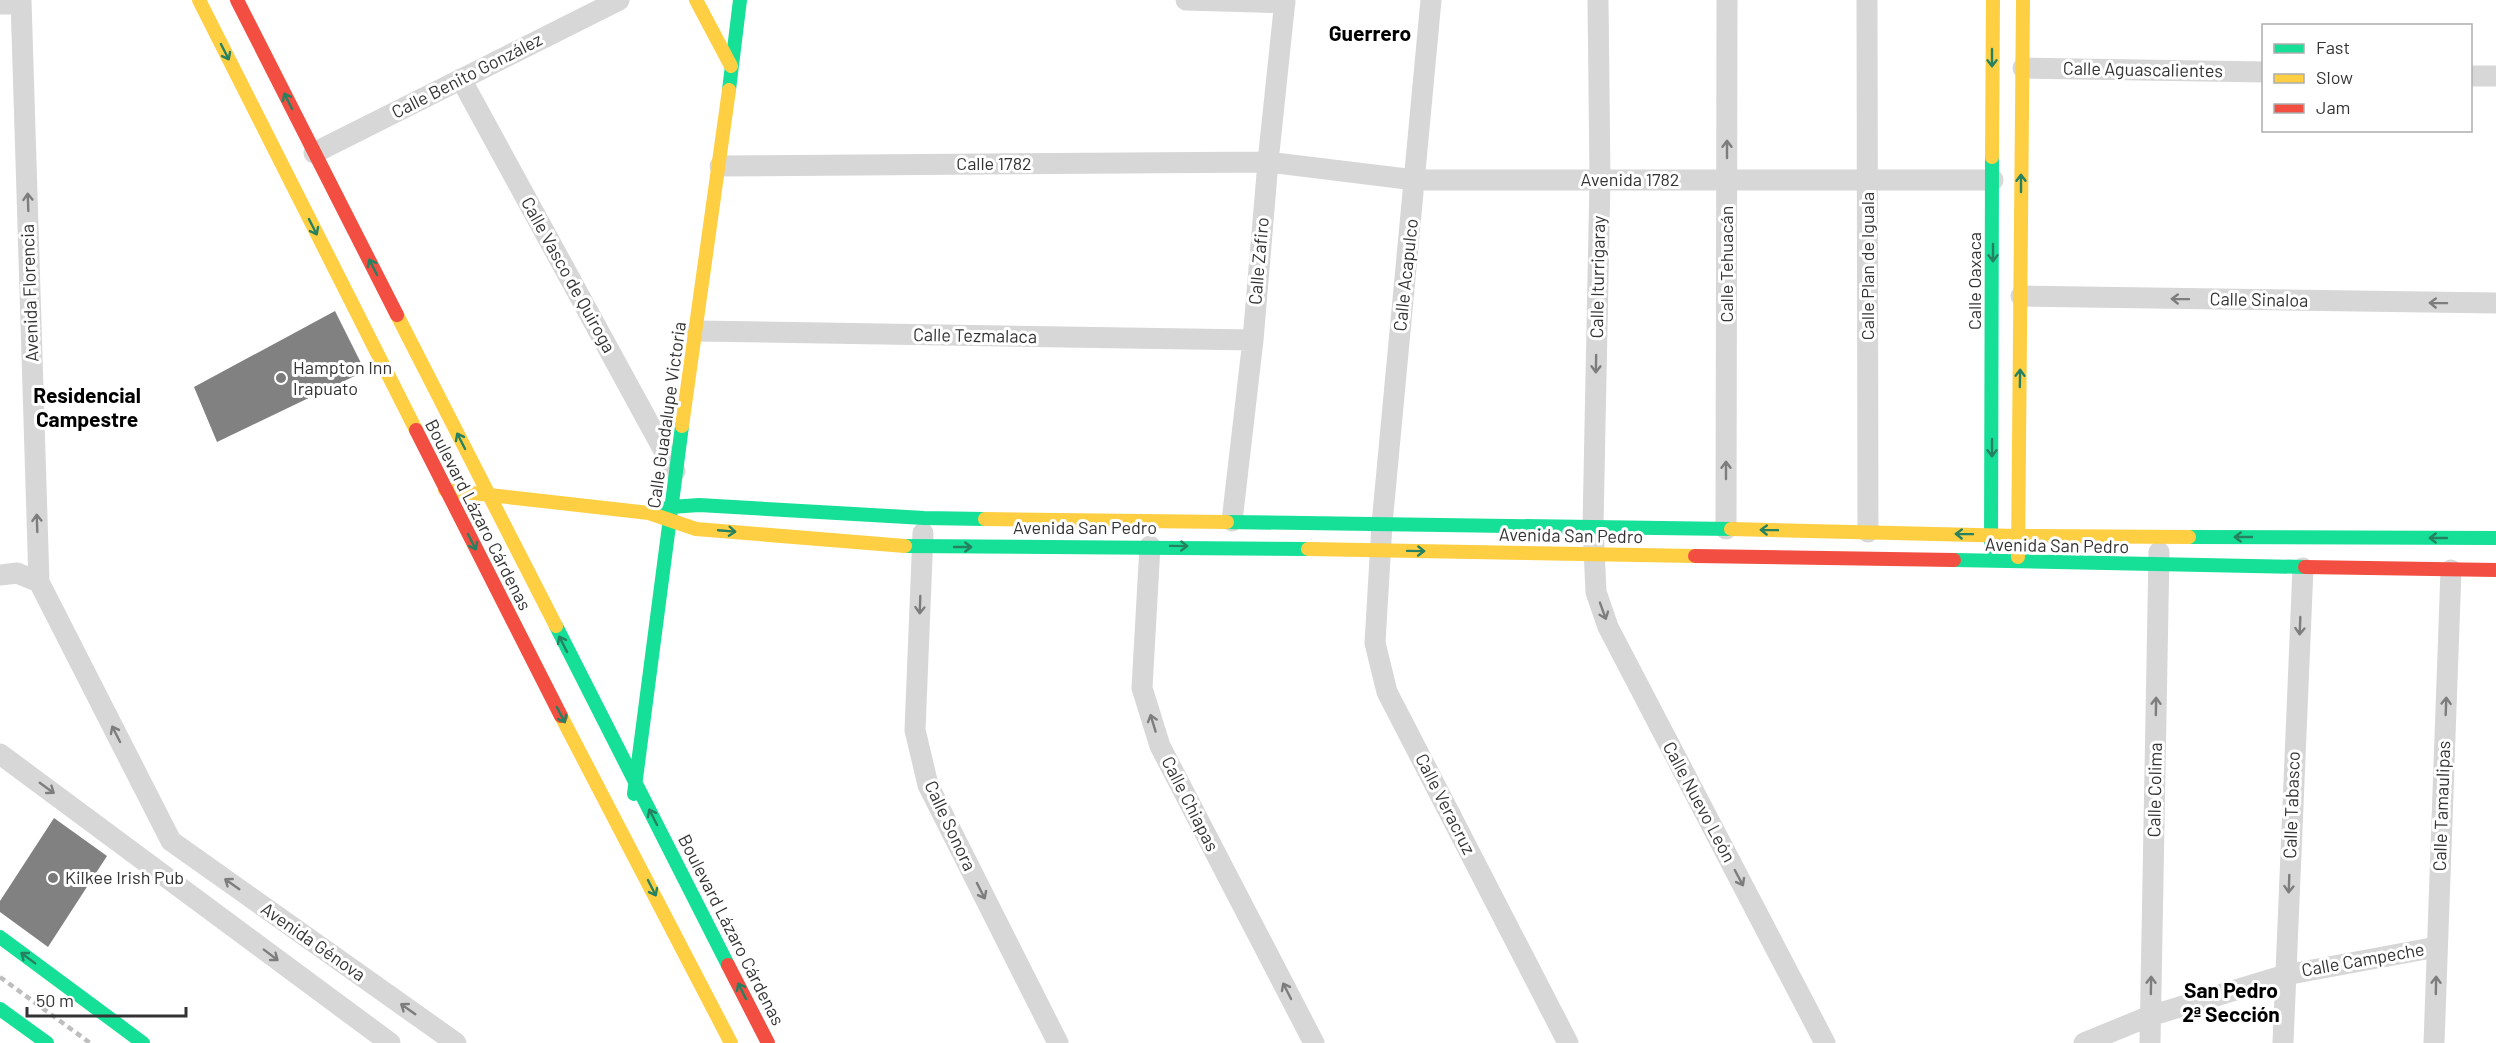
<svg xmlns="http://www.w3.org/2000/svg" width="2496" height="1043" font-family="Barlow,sans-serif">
<rect width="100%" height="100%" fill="#fff"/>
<!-- building -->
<path fill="#818181" d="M335,311L365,371L217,442L194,387Z
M54,818L107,856L48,947L0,912V901Z"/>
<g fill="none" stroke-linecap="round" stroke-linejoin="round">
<!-- street -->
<path stroke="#d7d7d7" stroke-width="21" d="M21,0L39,582L171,841L456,1043
M1186,0L1285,3
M1431,0L1382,524L1375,643L1387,692L1568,1043
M1598,0L1600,179L1593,526L1596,592L1608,627L1825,1043
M1867,0L1868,532
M0,4H21
M2023,68L2264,72
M2470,76H2496
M461,79L675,471
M314,153L619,0
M720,166L1268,162L1415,180H1993
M2021,296L2496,303
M697,331L1253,340
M1232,521L1253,340L1268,162L1285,0
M1726,529L1727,0
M923,533L915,730L928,785L1058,1043
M1150,546L1142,688L1160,746L1314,1043
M0,575L17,573L39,582
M0,754L390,1043
M2084,1043L2150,1016L2285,975L2437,947
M2150,1043L2159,552
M2283,1043L2303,568
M2434,1043L2451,570"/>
<!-- fast -->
<path stroke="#16e098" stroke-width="14" d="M729,90L740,0
M652,512L671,507L699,505L924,518L985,519
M1227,522L1731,529
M2189,537L2496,538
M905,546L1308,549
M1991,555L1992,157
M1954,560L2305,567
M556,626L728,965
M634,794L682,426
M0,937L143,1043
M0,1009L47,1043"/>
<!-- slow -->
<path stroke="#ffcf43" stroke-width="14" d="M199,0L416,430
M696,0L731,66
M1992,157L1993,0
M397,315L556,626
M682,426L729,90
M445,490L649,513L696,529L905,546
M985,519L1227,522
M1731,529L2018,536L2189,537
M1308,549L1695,556
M2018,557L2023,0
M561,716L731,1043"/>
<!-- jam -->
<path stroke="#f24e42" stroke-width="14" d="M237,0L397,315
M416,430L561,716
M1695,556L1954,560
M2305,567L2496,570
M728,965L768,1043"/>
<!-- rail -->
<path stroke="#bebebe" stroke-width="4.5" stroke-dasharray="6 4.5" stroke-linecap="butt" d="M0,977L90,1043"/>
</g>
<!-- one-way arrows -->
<defs><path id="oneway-shaft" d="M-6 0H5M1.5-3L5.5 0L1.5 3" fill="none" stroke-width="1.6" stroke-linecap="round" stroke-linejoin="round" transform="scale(1.5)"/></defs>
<g stroke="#268160">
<use href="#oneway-shaft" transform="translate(225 52) rotate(63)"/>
<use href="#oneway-shaft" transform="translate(1992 58) rotate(90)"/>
<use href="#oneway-shaft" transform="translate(288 101) rotate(-117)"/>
<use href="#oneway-shaft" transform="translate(2021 183) rotate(-90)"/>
<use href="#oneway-shaft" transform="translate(313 227) rotate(63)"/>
<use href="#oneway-shaft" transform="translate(1993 253) rotate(90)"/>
<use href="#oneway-shaft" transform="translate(373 267) rotate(-117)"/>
<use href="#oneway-shaft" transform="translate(2020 378) rotate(-89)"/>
<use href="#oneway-shaft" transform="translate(461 441) rotate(-117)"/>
<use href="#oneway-shaft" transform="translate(1992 448) rotate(90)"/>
<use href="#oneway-shaft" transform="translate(1769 530) rotate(-179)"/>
<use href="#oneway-shaft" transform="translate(727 531) rotate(5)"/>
<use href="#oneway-shaft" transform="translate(1964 534) rotate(-179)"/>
<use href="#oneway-shaft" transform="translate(2243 537) rotate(-180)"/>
<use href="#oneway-shaft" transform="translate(2438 538) rotate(-180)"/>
<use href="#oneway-shaft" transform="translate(472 542) rotate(63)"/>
<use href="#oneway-shaft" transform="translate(1179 546) rotate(1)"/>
<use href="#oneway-shaft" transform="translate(963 547)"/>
<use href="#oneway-shaft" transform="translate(1416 551) rotate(1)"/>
<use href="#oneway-shaft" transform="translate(563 644) rotate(-117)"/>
<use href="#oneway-shaft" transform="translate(561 715) rotate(62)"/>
<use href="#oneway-shaft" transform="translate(653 817) rotate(-117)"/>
<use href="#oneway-shaft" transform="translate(652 888) rotate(63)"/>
<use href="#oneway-shaft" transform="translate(28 958) rotate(-143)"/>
<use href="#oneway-shaft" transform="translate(742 991) rotate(-117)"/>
</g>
<g stroke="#7d7d7d">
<use href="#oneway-shaft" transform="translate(1727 149) rotate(-90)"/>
<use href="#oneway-shaft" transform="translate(28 202) rotate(-92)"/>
<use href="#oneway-shaft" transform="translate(2180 299) rotate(-179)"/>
<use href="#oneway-shaft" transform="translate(2438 303) rotate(-179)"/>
<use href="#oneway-shaft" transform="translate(1596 364) rotate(91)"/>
<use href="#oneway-shaft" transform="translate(1726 470) rotate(-90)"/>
<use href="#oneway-shaft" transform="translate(37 523) rotate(-92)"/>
<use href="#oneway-shaft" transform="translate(920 605) rotate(92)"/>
<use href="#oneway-shaft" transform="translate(1603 611) rotate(70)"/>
<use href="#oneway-shaft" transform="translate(2300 626) rotate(92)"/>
<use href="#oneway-shaft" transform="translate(2156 706) rotate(-89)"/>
<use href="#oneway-shaft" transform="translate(2446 706) rotate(-88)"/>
<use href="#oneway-shaft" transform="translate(1153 723) rotate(-107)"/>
<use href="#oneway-shaft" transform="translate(116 734) rotate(-117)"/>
<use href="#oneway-shaft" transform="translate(47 788) rotate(36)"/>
<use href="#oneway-shaft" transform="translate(1739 878) rotate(62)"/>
<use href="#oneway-shaft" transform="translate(232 884) rotate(-145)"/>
<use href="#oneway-shaft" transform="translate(2289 884) rotate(92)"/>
<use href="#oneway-shaft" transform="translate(981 891) rotate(63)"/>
<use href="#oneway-shaft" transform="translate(271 955) rotate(37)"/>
<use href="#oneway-shaft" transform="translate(2151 985) rotate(-89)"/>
<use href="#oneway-shaft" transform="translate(2436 985) rotate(-89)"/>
<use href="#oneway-shaft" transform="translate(1287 991) rotate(-117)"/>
<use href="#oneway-shaft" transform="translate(408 1009) rotate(-145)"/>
</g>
<!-- markers -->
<g fill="#7a7a7a" stroke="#fff" stroke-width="2">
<circle cx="281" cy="378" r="6"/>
<circle cx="53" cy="878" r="6"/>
</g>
<g text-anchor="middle" stroke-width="6" stroke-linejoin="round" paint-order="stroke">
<!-- street labels -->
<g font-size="18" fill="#333" stroke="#fff">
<text transform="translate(2143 70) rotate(1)" y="6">Calle Aguascalientes</text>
<text transform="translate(467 76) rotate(-27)" y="6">Calle Benito González</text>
<text x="994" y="170">Calle 1782</text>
<text x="1630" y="186">Avenida 1782</text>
<text transform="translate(1259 261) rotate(-85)" y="6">Calle Zafiro</text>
<text transform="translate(1727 264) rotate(-90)" y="6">Calle Tehuacán</text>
<text transform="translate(1868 266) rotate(-90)" y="6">Calle Plan de Iguala</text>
<text transform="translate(568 275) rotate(61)" y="6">Calle Vasco de Quiroga</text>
<text transform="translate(1406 275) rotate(-84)" y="6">Calle Acapulco</text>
<text transform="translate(1598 277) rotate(-89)" y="6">Calle Iturrigaray</text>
<text transform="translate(1975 281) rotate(-90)" y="6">Calle Oaxaca</text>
<text transform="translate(30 293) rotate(-92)" y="6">Avenida Florencia</text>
<text transform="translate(2259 300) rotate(1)" y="6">Calle Sinaloa</text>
<text transform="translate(975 336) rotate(1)" y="6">Calle Tezmalaca</text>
<text transform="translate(667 415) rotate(-82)" y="6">Calle Guadalupe Victoria</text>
<text transform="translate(478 515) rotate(63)" y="6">Boulevard Lázaro Cárdenas</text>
<text x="1085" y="534">Avenida San Pedro</text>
<text transform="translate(1571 536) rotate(1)" y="6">Avenida San Pedro</text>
<text transform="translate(2057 546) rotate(1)" y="6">Avenida San Pedro</text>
<text transform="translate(2155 790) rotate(-89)" y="6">Calle Colima</text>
<text transform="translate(1699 802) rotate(62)" y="6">Calle Nuevo León</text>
<text transform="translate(1190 804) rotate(63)" y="6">Calle Chiapas</text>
<text transform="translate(1445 804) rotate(63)" y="6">Calle Veracruz</text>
<text transform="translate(2292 805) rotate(-88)" y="6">Calle Tabasco</text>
<text transform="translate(2442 806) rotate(-88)" y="6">Calle Tamaulipas</text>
<text transform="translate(950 826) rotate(65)" y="6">Calle Sonora</text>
<text transform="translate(731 930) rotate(63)" y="6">Boulevard Lázaro Cárdenas</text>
<text transform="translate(313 942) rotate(35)" y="6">Avenida Génova</text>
<text transform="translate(2363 960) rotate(-10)" y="6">Calle Campeche</text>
</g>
<!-- poi labels -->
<g font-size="18" fill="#333" stroke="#fff" text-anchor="start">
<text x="293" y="374">Hampton Inn<tspan x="293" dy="21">Irapuato</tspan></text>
<text x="65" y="884">Kilkee Irish Pub</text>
</g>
<!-- quarter labels -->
<g font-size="21" font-weight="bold" fill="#000" stroke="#fff">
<text x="1370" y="41">Guerrero</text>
<text x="87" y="403">Residencial<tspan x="87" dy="24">Campestre</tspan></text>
<text x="2231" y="998">San Pedro<tspan x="2231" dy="24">2ª Sección</tspan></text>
</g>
</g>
<!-- legend -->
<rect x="2262" y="24" width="210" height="108" fill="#ffffff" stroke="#adadad" stroke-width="1.5"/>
<rect x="2274" y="44" width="30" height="9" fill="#16e098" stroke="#adadad" stroke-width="1.5"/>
<text x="2316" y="54" font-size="18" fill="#333333">Fast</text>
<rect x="2274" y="74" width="30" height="9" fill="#ffcf43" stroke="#adadad" stroke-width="1.5"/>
<text x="2316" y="84" font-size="18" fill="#333333">Slow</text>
<rect x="2274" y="104" width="30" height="9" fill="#f24e42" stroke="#adadad" stroke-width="1.5"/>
<text x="2316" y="114" font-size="18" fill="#333333">Jam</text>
<!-- scale -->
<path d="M27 1007v9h159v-9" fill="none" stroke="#333333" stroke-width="3"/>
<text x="36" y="1007" font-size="18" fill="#333333" stroke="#ffffff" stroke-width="4.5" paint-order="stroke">50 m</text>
</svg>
